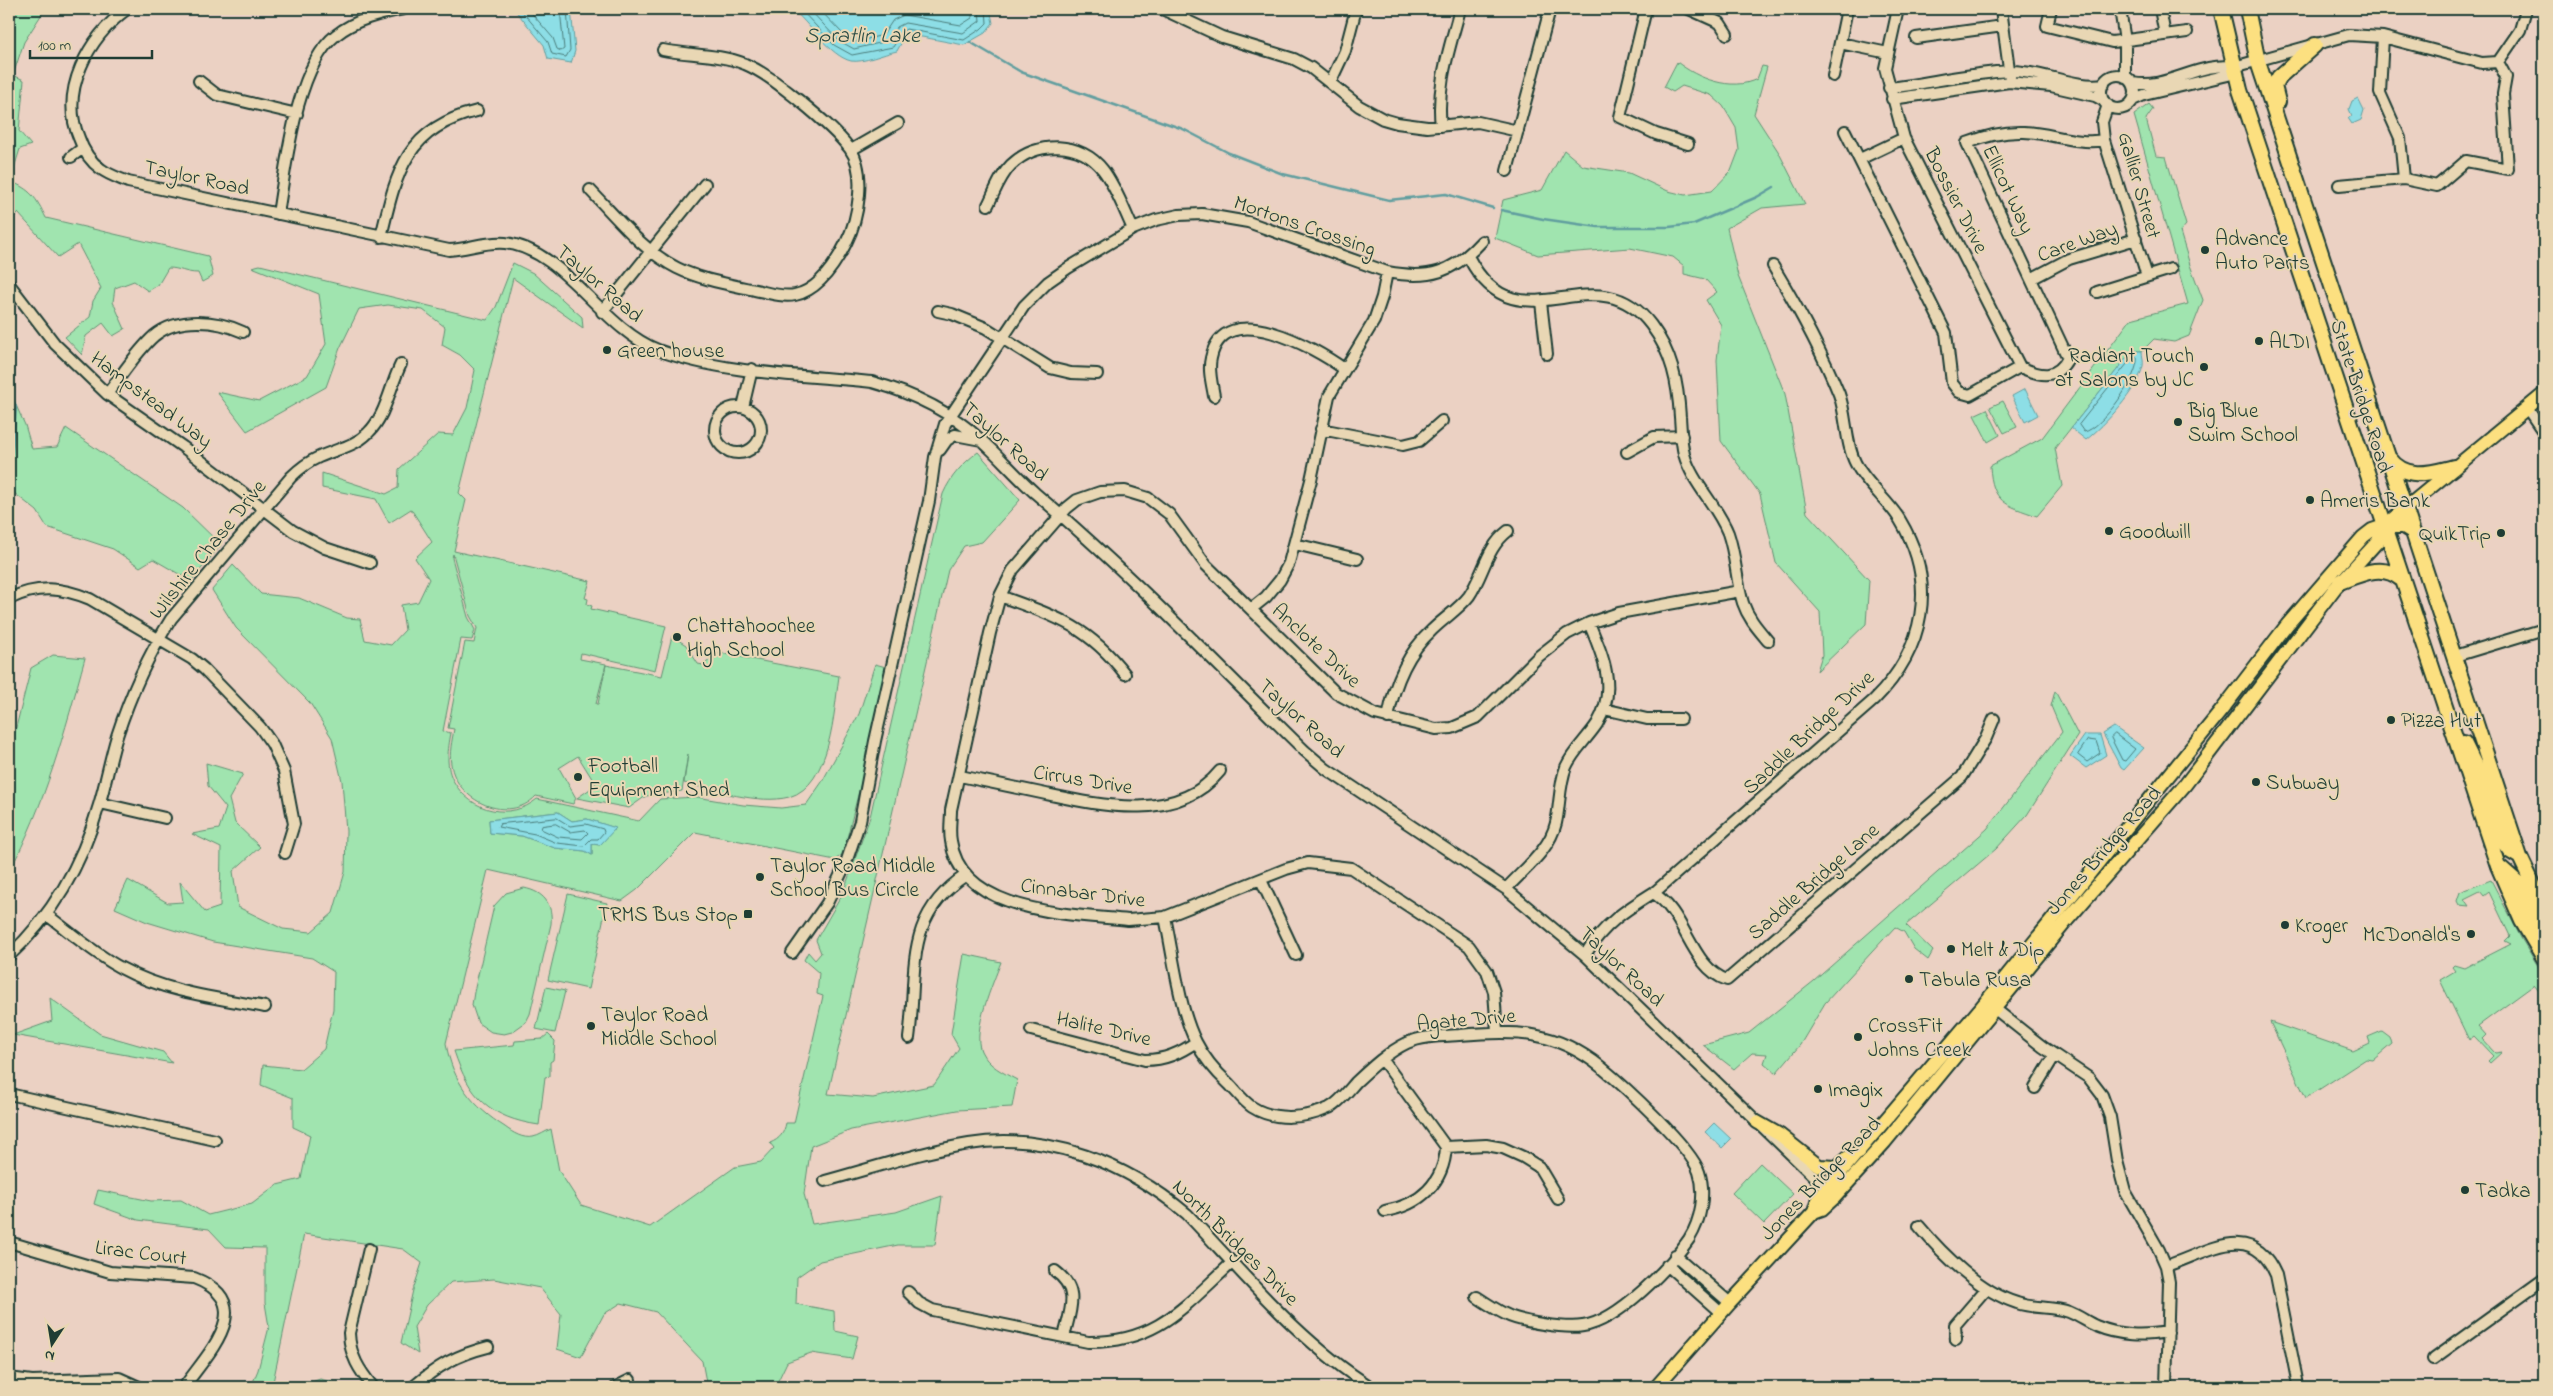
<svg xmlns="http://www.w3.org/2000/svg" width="2553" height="1396" font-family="'Indie Flower',sans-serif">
<rect width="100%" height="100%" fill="#ebd1c3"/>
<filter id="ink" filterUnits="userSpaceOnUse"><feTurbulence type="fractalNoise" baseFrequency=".02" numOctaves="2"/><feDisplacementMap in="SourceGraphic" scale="10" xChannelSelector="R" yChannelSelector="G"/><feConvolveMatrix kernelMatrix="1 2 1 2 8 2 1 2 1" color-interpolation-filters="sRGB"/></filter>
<g filter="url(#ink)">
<!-- green -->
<path fill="#a0e4af" stroke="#609072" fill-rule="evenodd" d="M9,9H45L24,42L13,75L24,80L19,131L31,145L20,149L10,181C31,190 36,197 46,218L208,256L213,276L202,282L198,273C185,273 180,268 168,268L158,285L148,291L134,281L115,288L113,302L125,329L113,336L103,323L86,336L82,355L65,337L90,317L93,301L101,288L78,244L58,257L18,213L9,221Z
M1677,62C1697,78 1731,92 1757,79L1762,66L1767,67L1754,114L1778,151L1805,204L1762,208L1727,228L1738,276L1785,394L1807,513L1869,580L1866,624L1817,671L1822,655L1820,612L1776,563L1760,494L1721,441L1717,360L1721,325L1706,300L1717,292L1705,279L1684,274V266L1673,257L1630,248L1538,255L1495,238L1503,200L1542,190L1564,150L1583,166L1629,173L1668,191L1685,195L1712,191L1731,171L1739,150L1736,128L1723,106L1711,95L1682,86L1673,92L1664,87Z
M2149,104L2153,109L2146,119L2156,156L2166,157L2186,225L2180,232L2190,265L2203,300L2189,336L2174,342L2154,339L2142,351H2132L2055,448L2062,486L2037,516C2006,505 1992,503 1990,466L2042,438L2131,319L2188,304L2134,115Z
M513,263L533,273L582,317L583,328L513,278L459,493L466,500L454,551L590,581L585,598L588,599L587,604L592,606L591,609L666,626L655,670L581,653L580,659L606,664L596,704H598L606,665L662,676L672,636L686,645L698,664L703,665L720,653L839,676C834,711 831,785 789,797C760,805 713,790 684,783L688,754L682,791L646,796L629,808L577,798L596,785L578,756L559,768L576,798L573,804L536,796C509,825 456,801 451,764C449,753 452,741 454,729L448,728L465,642L474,643L477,628L470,616L453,554L452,558L468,617L475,630L472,640L461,639L443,731L451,733C448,749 445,767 454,782C471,812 511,821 537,799L639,821L660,799L697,797L743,805L781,808L806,805L822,782L859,714L875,664L886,667L862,779L843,854L835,860L695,832L637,890L622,901L488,870L446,1043C452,1081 473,1107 505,1127C513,1133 523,1139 533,1137C539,1136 546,1131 551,1129L559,1171L581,1205L650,1227L735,1167L761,1162L774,1148L770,1143C780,1139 784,1133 786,1123H794L823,996L817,994L819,973L804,960L808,952L815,960L821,953L816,940L843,893L870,817L943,494C951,476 962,464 978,452L1020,500L982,542L964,546L948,570L828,1094L873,1098L934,1085L959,1048L951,1034L964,954L1001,962C993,983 972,1031 981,1051C988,1066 1004,1073 1017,1080L1012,1107L957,1110L851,1130L811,1146L804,1194L812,1224L896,1212L942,1196L935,1245H898L820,1261L797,1277L796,1304L834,1311L835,1331L858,1336L852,1359L811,1353L787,1362L775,1387H707L702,1361L656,1312L621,1303L604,1314L581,1357L557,1349L561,1314L540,1288L494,1279L451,1282L427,1305L414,1327L418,1354L401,1343L413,1290L422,1263L403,1249L304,1234L272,1387H251L258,1370L269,1327L265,1303V1248L226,1247L209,1229L138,1220L94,1204L98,1190L151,1201L181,1200L208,1215L252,1204L277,1185L301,1179L310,1135L293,1127V1098L261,1085L263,1065L301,1069L324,1049L333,1009L334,972L312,958L213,942L147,922L115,908L128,880L168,903L183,902L180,882L205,912L220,907L221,848L192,834L219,829L226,808L208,786L206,763L243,774L229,799L235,823L260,847L233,871L238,907L283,929L311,932L333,913L345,872L346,831L342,781L332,738L310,703L236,628L212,590L233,565L261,594L299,598L347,618L360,619L365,640L391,645L405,630L401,605L418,602L429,579L415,558L432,542L411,509L389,523L376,499L322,488V473L386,494L398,488L399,469L438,434L453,435L467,408L475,370L460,355L442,345L445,327L423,310L388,305L359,309L340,348L326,387L247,431L217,392L259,401L307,376L326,344L319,294L252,267L260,265L487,320L496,307ZM558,812L572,821L587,819L615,828L600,845L592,844V855L585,851L555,848L522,836L490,833L489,820Z
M9,390L25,425L32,449L57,447L66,428L183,508L221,545L191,581L153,559L140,567L113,549L47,527L37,511L9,489Z
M2003,401L2017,427L2004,433L1990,407Z
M1987,409L2000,435L1988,442L1974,415Z
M53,655L85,658C65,731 45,805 9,872V755L31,668Z
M2055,691L2078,735L2027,815L1996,849L1906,925L1933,951L1928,960L1914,949L1904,932L1895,927L1825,1003L1800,1045L1776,1073L1764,1063L1767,1054L1752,1053L1734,1069L1703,1045L1749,1033L1814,981L1987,829L2062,732L2051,706Z
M2491,880L2521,938L2544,976V997L2534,985L2478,1026L2486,1035L2482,1039L2495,1053L2502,1052L2490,1063L2488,1061L2493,1056L2474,1036L2469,1040L2440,980L2455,971L2452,967L2454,965L2464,968L2511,944L2505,941L2510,936L2489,892L2484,896L2480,891L2464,899L2469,906L2459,905L2457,901L2460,892Z
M524,888C544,892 553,904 551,924L530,1014L526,1022L512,1032L504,1034L491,1032L478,1023L472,1005L474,992L494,906L506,893Z
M568,894L607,903L588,989L548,980Z
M546,987L565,991L555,1033L536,1029Z
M50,998L100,1034L163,1052L172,1063L13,1035L52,1021Z
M2270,1022L2353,1051L2370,1043L2368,1037L2382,1031L2390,1037L2392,1044L2373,1060L2366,1059L2306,1098Z
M548,1034L555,1041L553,1060L550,1062V1076L545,1077L539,1125C490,1118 469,1097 454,1051L514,1045L515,1041L542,1039Z
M1760,1163L1793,1194L1764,1224L1732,1193Z
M320,1379L332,1382L329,1387H298Z"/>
<!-- water -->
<path fill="#8ddee6" stroke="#619e9f" d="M514,9H571L575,51L571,63L548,59L544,45Z
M792,9H990L993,23L985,33L964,45L906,34L897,51C883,54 864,63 851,61C830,56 808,22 792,9Z
M2358,98L2364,110L2361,120L2352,124L2348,118L2352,116L2349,109L2352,101Z
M2132,351H2142C2142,355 2144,362 2143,366C2137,391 2105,425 2086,440L2071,428Z
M2025,389L2038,415L2025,422L2012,396Z
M2114,727L2144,748L2124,770L2121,768L2103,734Z
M2085,735H2100L2106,755L2086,768L2070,756Z
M558,812L572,821L587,819L616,828L600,845L592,844V855L585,851L555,848L522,836L490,833L489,820Z
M1714,1123L1731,1139L1722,1148L1705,1132Z"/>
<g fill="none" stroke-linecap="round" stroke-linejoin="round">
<!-- shore -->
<path stroke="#4b7d7b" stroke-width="1" d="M520,9L548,42L552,54L566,57L570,50L567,9
M528,9L553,38L557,49L561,51L564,49L560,9
M800,9L834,45L852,55L893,47L902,32L906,29L964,40L981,29L987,23L986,9
M809,9L838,40L854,49L888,41L897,27L905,23L963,33L980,21L979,9
M819,9L843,34L856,42L883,35L893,20L904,15L961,25L972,18V9
M2133,357H2137C2140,375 2102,429 2084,432L2079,425Z
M2115,734L2135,749L2125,761L2122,760L2111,738Z
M2088,740L2096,741L2100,753L2087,762L2078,755Z
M557,818L570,826L586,824L603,829L604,832L598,839H591L584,846L557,843L535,834L498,827L500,824Z
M556,824L570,832L585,830L588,833L582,839L558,837L541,829L542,826Z"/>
<!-- stream -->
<path stroke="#619e9f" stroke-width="2.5" d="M970,42L1021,72L1183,129L1229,153L1283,174L1389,200L1446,194L1493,208
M1501,210L1543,219L1598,227H1669L1694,224L1757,197L1774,187
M9,392L16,407L10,474"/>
<!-- minor casing -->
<g stroke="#1f3d34" stroke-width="14">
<path id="minor" d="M127,9C88,38 59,91 79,138C83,150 91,162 101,169C109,175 119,178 128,182L449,250C468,249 486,241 505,243C564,249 601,328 658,350C723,374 804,375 872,382C912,393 951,412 981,440C1000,457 1016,476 1035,493C1130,573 1216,664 1305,751L1326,769L1506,889L1585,955L1832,1194
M1162,9L1222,37L1294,59L1311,68L1359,106L1383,119L1397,123L1427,127L1478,122L1518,131
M1646,9L1620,117L1656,134L1688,144
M1689,9L1720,23L1727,34
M1898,9L1885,68L1904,138L2020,367C2040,376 2057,380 2068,358L1967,143C1985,136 2004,131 2024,132C2051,133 2077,145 2104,140
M2001,9L2010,77
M2051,9L2047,26L2112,42L2187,32
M2120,9L2125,41V77
M2160,9L2165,35
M2383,37L2380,93L2400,138L2404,179
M1916,38L2003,26
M1840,43L1888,53
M2101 92a17 17 0 1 1 34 0a17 17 0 1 1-34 0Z
M1833,76L1847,9
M199,81L217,95L297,114
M1330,83L1345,51L1356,9
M2133,83C2166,90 2200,61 2234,67L2349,35L2383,37L2482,63L2498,62L2520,30L2526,9
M1889,88C1929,83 1970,73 2010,71C2040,70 2076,89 2104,84
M1892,99L2009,82L2051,86L2095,96L2104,101
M2133,100L2144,95L2228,75L2234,67
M2108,105L2102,122L2104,140L2147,276
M1441,126C1436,85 1450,48 1460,9
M1845,131L1946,333L1952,383L1959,392L1970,395L2020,367
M851,150L898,123
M71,157L83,148
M1860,159L1904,138
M1507,171L1550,9
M2339,185L2404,179L2437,186L2466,161L2508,169L2503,94L2506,77L2498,62
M590,190C616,217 643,251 677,268C699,279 727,284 750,289C763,291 781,298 795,295C819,290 835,265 846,243C858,220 867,172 850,149C836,131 818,116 801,102C783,88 766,73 745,64C720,54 689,55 663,50
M988,205C995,191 1000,176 1011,165C1037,140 1081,141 1103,170C1116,187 1124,210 1133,229
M278,214C286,165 296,66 336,35C356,19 380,14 404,9
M381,237C396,174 405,128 477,111
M1469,258C1518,352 1595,250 1651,325C1672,353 1678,383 1680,417C1681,429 1681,442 1684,454C1692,483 1717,505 1728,533C1736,556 1736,581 1743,603C1748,618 1758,629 1768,641
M2031,279L2069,259L2136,239
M9,284L55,344L107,394L183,447L293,531L325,548L370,563
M2097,292L2171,269
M1541,302L1547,354
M938,311L952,314L986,328L1050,368L1071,373L1097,374
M602,312L705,184
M107,394C122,375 136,352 154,336C178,316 217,320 243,332
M1214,396C1212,384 1208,370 1211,358C1224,296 1315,348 1344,369
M743,407L752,369
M715 430a23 23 0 1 1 46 0a23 23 0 1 1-46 0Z
M2527,408L2544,433
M1321,429L1403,445L1419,441L1442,421
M940,450L947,440L955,435L981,440
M1627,452L1654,437L1682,436
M1295,544L1357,559
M1000,596C1055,616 1088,626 1125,674
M9,599C37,585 61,587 90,599L192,659L204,669L260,727L272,744L284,771L294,824L285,853
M1251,609L1266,597L1280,580L1289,563L1311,480L1329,396L1374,321L1382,297L1387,272
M2455,656L2544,629
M1604,709L1647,719H1681
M1388,718C1394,685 1407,653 1432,630C1444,618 1459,609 1469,596C1484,574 1486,548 1508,531
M960,776C988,782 1017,788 1046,794C1102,806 1178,823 1220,771
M100,803L165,818
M1261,880L1296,955
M1506,889C1525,868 1549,851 1556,823C1560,805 1559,785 1566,767C1573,751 1587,739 1597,724C1618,689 1603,656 1589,623
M1653,893C1686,912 1690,967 1727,980L1962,777L1986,738L1994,719
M47,915C71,933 95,954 121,968C165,992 216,998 265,1007
M1165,917C1173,954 1179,1009 1196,1042C1204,1058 1216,1072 1229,1084C1236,1091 1243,1101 1252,1107C1274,1121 1305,1119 1329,1108C1339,1103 1348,1091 1356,1082C1371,1068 1388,1052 1407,1043C1422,1036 1443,1036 1459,1035C1516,1030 1555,1030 1601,1067C1623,1085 1691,1147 1699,1172C1706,1193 1701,1220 1689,1239C1669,1268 1618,1321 1583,1326C1566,1329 1520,1322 1505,1314C1495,1309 1486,1303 1477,1297
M792,953L827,903L846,863L860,821L875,741L929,501L935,457L945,424L1024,306L1048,282L1068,268L1133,229L1156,220L1179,215L1202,214L1248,222L1387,272C1429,280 1453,273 1482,241
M1585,955C1603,924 1627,909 1656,891L1874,700C1925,649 1938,583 1900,520C1888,500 1867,485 1856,464C1845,443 1847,416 1839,394C1821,350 1797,306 1773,266
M9,956C53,915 82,864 99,805C106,782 110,759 117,736C130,696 149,654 171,619L291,477C299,469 308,462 319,457C336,449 354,447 368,433C386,416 390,386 401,364
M1990,1005L2043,1047L2089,1078L2102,1095L2110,1117L2117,1161L2125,1191L2159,1250L2166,1266L2169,1282L2166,1387
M1031,1030L1145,1060C1165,1060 1180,1053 1196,1042
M1497,1031L1494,992L1487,971L1469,946L1351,868L1308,863L1286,869L1165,917L1128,920C1072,914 961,914 951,841C949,831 951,820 951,810L990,633L1000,596L1013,570L1067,508L1077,500L1100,492L1125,491L1148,498L1169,514L1206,565L1336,693L1375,714L1436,729L1452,728L1478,717L1539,656L1567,634L1589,623L1619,613L1740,591
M909,1038C918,972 902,917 966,875
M1382,1059L1446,1147C1444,1183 1420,1205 1385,1211
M2035,1088L2055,1055
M9,1094L215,1140
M1446,1147L1486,1145L1503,1148L1523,1157L1539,1167L1558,1199
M825,1181C873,1168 920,1152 969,1144C1047,1131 1128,1164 1187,1214C1245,1275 1299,1342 1371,1387
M1919,1226C1943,1255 1981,1292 2017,1303C2034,1309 2053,1306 2069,1312C2079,1316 2087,1322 2096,1326C2120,1336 2143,1336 2168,1332
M9,1242L110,1272L194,1278C260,1303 207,1354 184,1387
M369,1249L349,1333C350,1356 359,1370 373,1387
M1675,1255L1730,1303
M1667,1265L1721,1313
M2166,1266C2207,1253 2252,1219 2276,1275L2297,1380
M1055,1271C1081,1290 1070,1310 1064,1337
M908,1292L919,1303L932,1310L1088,1342C1158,1343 1185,1305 1233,1262
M1956,1340L1955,1325L1986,1289
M2433,1359L2544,1279
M9,1378L32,1381L119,1378L139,1387
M413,1387C438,1366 456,1355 488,1347
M616,1387L630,1380"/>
</g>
<!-- major casing -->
<g stroke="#1f3d34" stroke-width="16">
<path id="major" d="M1757,1122L1780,1135L1819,1166L1837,1167L1848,1157
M1814,1212L1818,1199L1979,1010L2221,711L2287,625L2363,537L2372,530L2384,526L2544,394
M1656,1387L1730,1303L1814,1212L1822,1209L1835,1197L1885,1142L2069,918L2185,785L2335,588L2378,541L2384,526"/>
</g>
<!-- highway casing -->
<g stroke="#1f3d34" stroke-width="18">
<path id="highway" d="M2221,9L2240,90L2498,866L2522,921L2544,958
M2247,9L2258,62L2520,857L2544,907
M2278,102L2274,86L2279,77L2315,45
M2389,458C2406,481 2430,473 2454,467
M2384,526H2404L2412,531
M2340,582C2361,574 2382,563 2401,579
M2464,743L2482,780L2502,840L2510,851L2520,857
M2501,868L2518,883L2544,935"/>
</g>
<!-- minor -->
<use href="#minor" stroke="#e9d7b4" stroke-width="10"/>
<!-- major -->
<use href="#major" stroke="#fce080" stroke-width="12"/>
<!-- highway -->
<use href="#highway" stroke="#fce080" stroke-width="14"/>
</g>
</g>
<!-- markers -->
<g fill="#1f3d34" stroke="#e9d7b4" stroke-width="2">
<circle cx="2205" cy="250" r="5"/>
<circle cx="2259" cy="341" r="5"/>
<circle cx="607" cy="350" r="5"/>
<circle cx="2204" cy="367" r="5"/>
<circle cx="2178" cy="422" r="5"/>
<circle cx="2310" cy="500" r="5"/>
<circle cx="2109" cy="531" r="5"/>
<circle cx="2501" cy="533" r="5"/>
<circle cx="677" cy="637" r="5"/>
<circle cx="2391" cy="720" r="5"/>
<circle cx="578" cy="777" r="5"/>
<circle cx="2256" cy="782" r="5"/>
<circle cx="760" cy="877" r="5"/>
<rect x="743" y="909" width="10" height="10" rx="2.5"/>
<circle cx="2285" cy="925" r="5"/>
<circle cx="2471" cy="934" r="5"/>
<circle cx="1951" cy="949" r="5"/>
<circle cx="1909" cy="979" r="5"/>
<circle cx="591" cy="1026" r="5"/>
<circle cx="1858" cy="1037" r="5"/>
<circle cx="1818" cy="1089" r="5"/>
<circle cx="2465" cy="1190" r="5"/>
</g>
<g text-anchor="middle" stroke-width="4" stroke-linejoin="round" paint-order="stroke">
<!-- street labels -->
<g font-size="21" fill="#1f3d34" stroke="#e9d7b4">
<text transform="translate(197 177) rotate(12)" y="7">Taylor Road</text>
<text transform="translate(2140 185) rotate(74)" y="7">Gallier Street</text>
<text transform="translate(2009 189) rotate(65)" y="7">Ellicot Way</text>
<text transform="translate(1957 200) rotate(63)" y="7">Bossier Drive</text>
<text transform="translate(1305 225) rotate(19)" y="7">Mortons Crossing</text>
<text transform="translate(2077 241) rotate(-20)" y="7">Care Way</text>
<text transform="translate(600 283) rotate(41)" y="7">Taylor Road</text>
<text transform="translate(2362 396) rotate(72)" y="7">State Bridge Road</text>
<text transform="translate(152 399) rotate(37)" y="7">Hampstead Way</text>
<text transform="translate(1006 441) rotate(42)" y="7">Taylor Road</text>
<text transform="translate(207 549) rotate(-51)" y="7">Wilshire Chase Drive</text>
<text transform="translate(1317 645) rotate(43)" y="7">Anclote Drive</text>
<text transform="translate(1302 718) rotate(42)" y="7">Taylor Road</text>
<text transform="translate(1808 732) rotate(-43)" y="7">Saddle Bridge Drive</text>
<text transform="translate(1083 779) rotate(9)" y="7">Cirrus Drive</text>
<text transform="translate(2103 850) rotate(-49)" y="7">Jones Bridge Road</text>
<text transform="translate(1813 881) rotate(-41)" y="7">Saddle Bridge Lane</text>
<text transform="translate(1083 892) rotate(7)" y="7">Cinnabar Drive</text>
<text transform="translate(1622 966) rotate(43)" y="7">Taylor Road</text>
<text transform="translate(1466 1019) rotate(-5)" y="7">Agate Drive</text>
<text transform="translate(1104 1028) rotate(13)" y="7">Halite Drive</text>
<text transform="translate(1820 1178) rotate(-46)" y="7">Jones Bridge Road</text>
<text transform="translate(1236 1242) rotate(45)" y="7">North Bridges Drive</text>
<text transform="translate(141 1252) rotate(7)" y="7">Lirac Court</text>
</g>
<!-- poi labels -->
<g font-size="21" fill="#1f3d34" stroke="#e9d7b4" text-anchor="start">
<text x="2215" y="245">Advance<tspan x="2215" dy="24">Auto Parts</tspan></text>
<text x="2269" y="348">ALDI</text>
<text x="617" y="357">Green house</text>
<text x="2194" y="362" text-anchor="end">Radiant Touch<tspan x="2194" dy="24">at Salons by JC</tspan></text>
<text x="2188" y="417">Big Blue<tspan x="2188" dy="24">Swim School</tspan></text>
<text x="2320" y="507">Ameris Bank</text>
<text x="2119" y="538">Goodwill</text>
<text x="2491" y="540" text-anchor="end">QuikTrip</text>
<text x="687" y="632">Chattahoochee<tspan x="687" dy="24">High School</tspan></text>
<text x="2401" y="727">Pizza Hut</text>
<text x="588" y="772">Football<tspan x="588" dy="24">Equipment Shed</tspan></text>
<text x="2266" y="789">Subway</text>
<text x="770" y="872">Taylor Road Middle<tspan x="770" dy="24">School Bus Circle</tspan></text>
<text x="738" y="921" text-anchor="end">TRMS Bus Stop</text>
<text x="2295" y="932">Kroger</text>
<text x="2461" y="941" text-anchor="end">McDonald's</text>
<text x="1961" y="956">Melt &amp; Dip</text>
<text x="1919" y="986">Tabula Rusa</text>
<text x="601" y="1021">Taylor Road<tspan x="601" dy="24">Middle School</tspan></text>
<text x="1868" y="1032">CrossFit<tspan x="1868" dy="24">Johns Creek</tspan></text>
<text x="1828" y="1096">Imagix</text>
<text x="2475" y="1197">Tadka</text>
</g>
<!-- water labels -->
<g font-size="22" font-style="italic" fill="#2a4d46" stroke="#e9d7b4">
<text x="862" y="42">Spratlin Lake</text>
</g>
</g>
<!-- margin -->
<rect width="2553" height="1396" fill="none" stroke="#e9d7b4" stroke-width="30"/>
<rect x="15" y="15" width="2523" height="1366" fill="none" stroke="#1f3d34" stroke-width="2" filter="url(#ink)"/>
<!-- north arrow -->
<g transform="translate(52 1344) rotate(192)" stroke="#e9d7b4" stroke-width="4" paint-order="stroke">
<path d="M0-4L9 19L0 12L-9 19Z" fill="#1f3d34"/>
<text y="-8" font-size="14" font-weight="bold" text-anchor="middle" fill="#1f3d34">N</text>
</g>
<!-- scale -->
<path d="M30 50v8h122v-8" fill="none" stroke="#1f3d34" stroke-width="2.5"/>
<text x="38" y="50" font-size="15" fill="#1f3d34" stroke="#e9d7b4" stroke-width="4" paint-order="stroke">100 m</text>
</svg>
